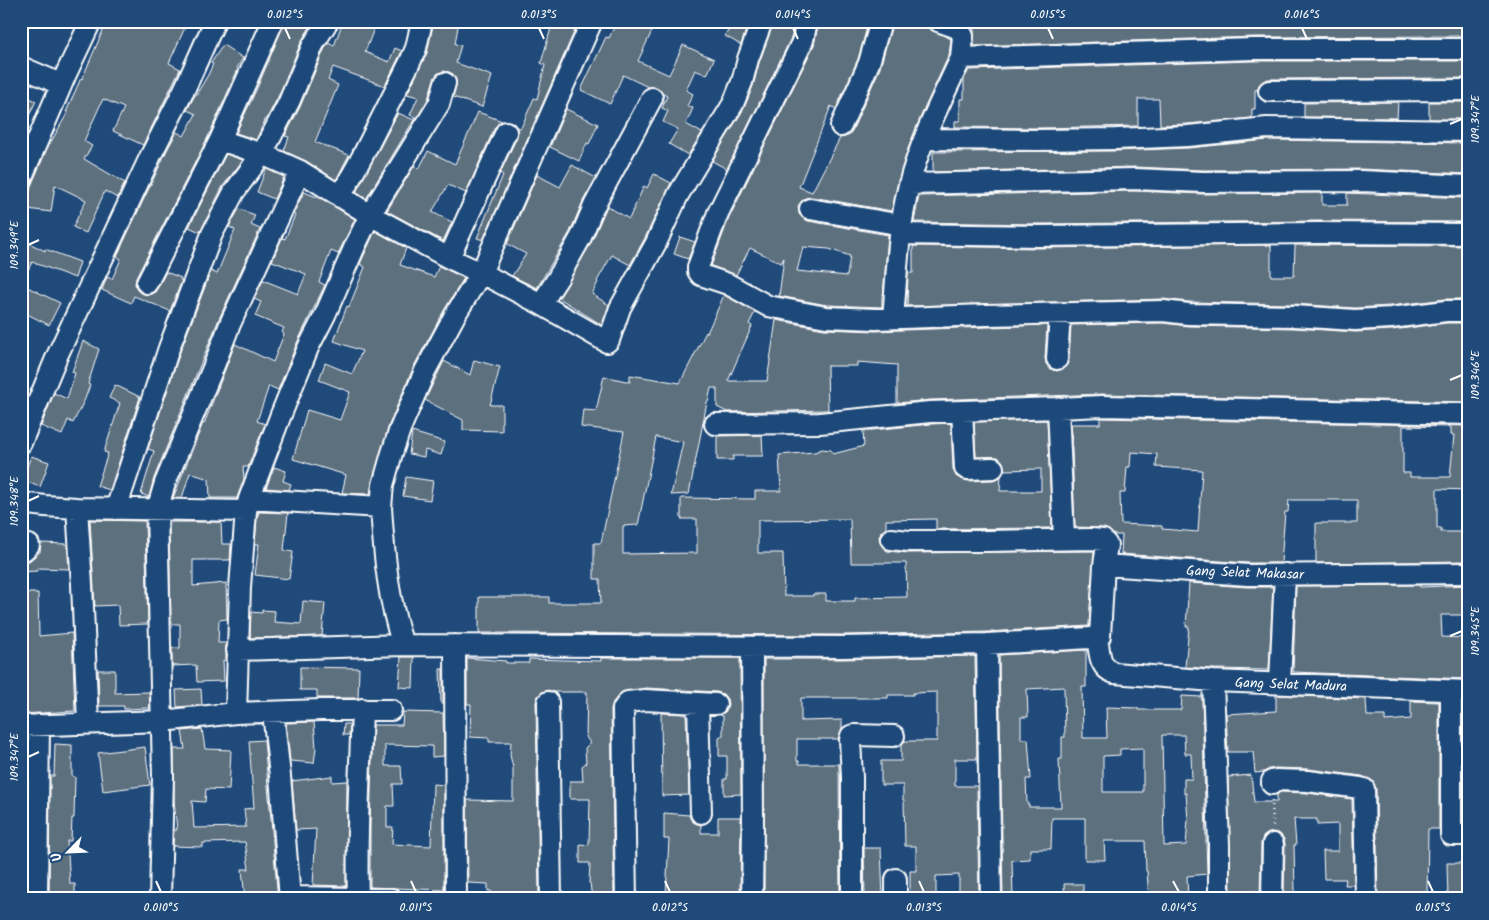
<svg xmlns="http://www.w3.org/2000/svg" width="1489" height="920" font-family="Kalam,sans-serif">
<rect width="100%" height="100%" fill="#1f4a7a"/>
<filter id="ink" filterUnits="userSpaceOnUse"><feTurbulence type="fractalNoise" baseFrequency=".02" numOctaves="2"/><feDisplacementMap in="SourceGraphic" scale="10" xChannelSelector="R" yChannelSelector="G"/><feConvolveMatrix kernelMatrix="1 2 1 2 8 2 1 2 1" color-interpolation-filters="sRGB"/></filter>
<g filter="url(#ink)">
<!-- building -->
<path fill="#5d6f7e" stroke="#fff" fill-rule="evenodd" d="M107,21H188L169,63L180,69L143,145L113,131L124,108L103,99L84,141L92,146L84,159L125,183L117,198L105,191L86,233L73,227L86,200L55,185L51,212L27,209L31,186L47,149L68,112H66L81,78L82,79Z
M285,21H314L302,40L278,97L267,118H266L256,140L236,133L258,86Z
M343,21H377L365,52L389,62L395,48L402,51L385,86L333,67L328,80L338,85L315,142L349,155L336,180L306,161L284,151L289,137L285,136L300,107L324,50L328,43L334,46Z
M434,21H459L455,44L461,45L456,63L492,76L482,107L453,97L456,86V80L453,74L449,72L443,71L437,74L434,79L428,99L417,118L410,115L418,97L407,94L427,53Z
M553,21H579L483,240L477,238L503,175L500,173L517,137L518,131L516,127L521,128L534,98L537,99L545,65L541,63Z
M617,21H632L652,31L638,61L669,75L683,45L714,59L707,75L695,70L686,90L693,94L687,106L693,108L686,124L702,133L688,155L669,144L678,129L663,122L668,111L662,108L667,96L663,94L658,88L652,86L648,87L623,75L610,104L581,90L606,37L609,38Z
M734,21H749L741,45L725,36Z
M774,21H795L792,36L727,169L712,161L744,108L753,86L759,63Z
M819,21H837L846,23L847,21H869L858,59L836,109L831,106L799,187L812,192L840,138L848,136L852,131L880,68L893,21H926L929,29L951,39L949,55L921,116L908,149L898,182L892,211L812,197L805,198L801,202L798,206L799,214L803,218L808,221L888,235L883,297H882V307L827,305L779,296L784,258L781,263L750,248L736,275L711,266L729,218L814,45ZM803,247L829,249L850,256L847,276L797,271Z
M974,21H1462V36L1254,37L974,46Z
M223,45L243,58L237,68L238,69L209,135L136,278L135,284L137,290L141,293L148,295L154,293L157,289L166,272L181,278L180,280H182L170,311L134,296L131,303L102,290L107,277L112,279L121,259L117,256L168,148L177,132L184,136L196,114L187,110L195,95H196L208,75L213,64L211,63Z
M1254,61H1468V78L1268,79L1263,81L1259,85L1257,90H1255V109H1252V118L1187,124L1160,125L1159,99H1138V126L1039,128L955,127V121H960V99H964V79L969,70Z
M21,94L36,101L21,132Z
M1398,102L1397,118L1304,117V103Z
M1429,102H1468V119H1429Z
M566,109L598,124L589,144L587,143L579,161L550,147Z
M478,112L502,121L495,127L466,193L448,185L432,212L452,222L443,241L387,211L414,166L419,169L428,151L455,164Z
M398,113L414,120L366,199L356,192Z
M1268,140L1468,143V174L1361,169L1203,170L1135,167L933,172V152L1116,151L1189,148Z
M226,154L243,160L223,186L200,232L189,227Z
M572,165L596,178L583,201L570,232L537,288L512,276L526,254L507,244L537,175L560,187Z
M266,169L284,177L274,199L257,192Z
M654,174L671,183L645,238L630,265L612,255L597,281L598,282L592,294L609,305L602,325L559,298L591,243L607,206L629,219L644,186L647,188Z
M1135,191L1203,194L1322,193V205H1347V193L1465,198V222L1318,221L1039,224L914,222L919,196Z
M304,192L322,199L355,219L338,254L331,251L319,282L325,285L297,343L278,390L269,386L257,421L265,424L248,467H243L244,479L237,498H210L209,479L190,473L182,498H173L203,423L204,424L235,344L273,362L284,334L282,332L284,328L255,316L261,302L254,299L263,280L298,294L306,274L272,261L282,238L285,239L295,215L293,214Z
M239,209L255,215L251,225L260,229L219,319L154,478L149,497L141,494L154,451L148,449L180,352L211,271L217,274L235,230L229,227Z
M375,231L406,248L400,265L434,277L439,266L464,278L445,309L414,366L389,425L372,482L370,494L342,493L346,475L293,459L307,410L340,420L350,392L319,380L325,363L352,374L362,351L334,341L347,306L349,307L365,267L360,264Z
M680,237L695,242L688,259L674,254Z
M21,239L45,251V249L80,262L75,278L32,262L21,284L60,303L49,325L21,311Z
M1271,245V276H1294L1295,245L1468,246V299H1445L1390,306L1355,308L1294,304L1189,302L1163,299L907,306L908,273H913V246L1039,248Z
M724,295L755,312L749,324L752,326L728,381H767L776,320L824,329L875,331L1047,325L1045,358L1046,364L1051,369L1057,371L1063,369L1067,365L1069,360L1071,325L1162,323L1188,326L1294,328L1356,332L1392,330L1447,323H1468V402L1102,394L930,400L897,403V365L857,362V366H827L828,410L727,412L717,407V388H711L708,402H707L689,494L671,495L683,442L656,437L638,525L623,526V554L697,553V519H681V498L755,499V491H781L779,455L815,452L822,449L831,450L833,454L864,446L863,431L931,424L951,423L953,469L956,476L961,479L968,481L993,480L1001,476L1000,491H1041V469L1004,470L1003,462L998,457H976L974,422L1047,420L1052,528L936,529V519L886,520V528L881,532L879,537L880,543L887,551L909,553L1094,551L1089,626L987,632L843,635L479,633V597H549V603H601L600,579H594V543H601L624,432L581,427L583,410L596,411L604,376L630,382V375L680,383L706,332L707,333ZM850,519L851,563H906L907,597L855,598V601H826V594H813V596H784L783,553H758V520Z
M83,341L99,349L88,384L90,385L85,399L73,423L68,420L62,435L41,426L54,393L67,399L75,373L72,372Z
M474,360L500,367L490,405H502V431L463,430V420L425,400L444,361L470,375Z
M115,385L140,397L110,490L97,486L108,453L104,452L120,403L109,398Z
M1100,418L1468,426V490L1437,489V528H1441V532H1465V561L1316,563V523H1357V500H1289L1288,512H1285L1281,563H1248L1121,554L1122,535H1114L1109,530L1104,528L1075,527L1071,424H1100ZM1403,426L1451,427V435H1454L1450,477H1410V473H1403ZM1131,452L1157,454L1156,467L1202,470L1198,532L1162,529V526L1121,524L1120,493H1125L1127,467H1130Z
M412,432L445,442L441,455L425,450L424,457L409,454Z
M762,435L763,456H733V460H717V436Z
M31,456L49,462L40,487L22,480Z
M274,467L286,471L283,481L291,484L289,490L266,488Z
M406,477L433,481L430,500L403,496Z
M259,512L288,513L284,550L293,552L289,579L255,575L259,544H255L257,518Z
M90,520L145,521L148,624L119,625L118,605L95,606Z
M169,522H221L222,544H231L230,560H193V586L226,583L227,619L219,620L218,643H226V661L223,660L224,681L197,682L196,665L172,666V648H180V624H171Z
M41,543L67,544L69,569L37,568V571L21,572V562L29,561L40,552Z
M1189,583L1247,587H1273L1269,670L1214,669L1185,667L1189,627H1186Z
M1420,585V587L1468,585V615H1441L1442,637L1468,638V679L1293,672L1296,586Z
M21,593H38L39,636L72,633L75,711L21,714Z
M303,601L325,603L322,636L250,638L251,612L262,613V610L275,611L274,622L301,624Z
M1086,650V687H1082L1083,738H1107L1106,707L1138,708V710H1181L1182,696L1202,697L1207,874L1187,876L1188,899H1149L1147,871H1146L1145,841H1104L1105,860H1085V818H1052L1051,849H1030V859L1012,860L1013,899H1003L999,655ZM1064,687L1065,737H1062V759H1059L1061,807H1029V804H1027L1026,779H1031L1028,739H1021V717H1028L1027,689ZM1162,735H1184L1185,754H1191L1192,779H1184V794L1186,793L1188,820L1186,845L1164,846ZM1143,748V792H1103V756L1120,755V749Z
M975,656L977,759H955V786H977L979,899H959V875L936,876V899H910V871H916V846H905L904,800H903V785H881V761H901V745L905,741H937V692L913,693V695H888V698H801V721L842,720V729L838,739H797V761H799V764H839L840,899H764V659H843Z
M401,657H414L413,688L399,687Z
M467,658L506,661V663H529V659L601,661V658H740L741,794L724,795V779H727V756H719V737L723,735V716L720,715L726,711L728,704L727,699L723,694L717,692L646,688L622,692L613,702L611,709L614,899H592L590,883H589L590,863H580V844L589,845L590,799H570V781H583L582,766L586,763L585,748L590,743L586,737L587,692H554L548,690L542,692L538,696L536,702L539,895L493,899L491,891H488V884L468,883L467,800L513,801V768L510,755L511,742H489V738L470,737L471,704H467Z
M300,667L359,668L358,698H317V690H300Z
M440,669H443V704H441Z
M98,670H115V693L149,692L150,708L124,709V706H99Z
M201,689L202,705L177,707L176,690Z
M1276,695L1366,699L1367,716H1385V721L1411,719V701L1439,702V829H1428L1427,897H1410V899H1378L1376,789L1373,781L1362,776L1308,769L1276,768L1269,769L1264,772L1255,773L1253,752H1228L1226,714L1276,711Z
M1463,704H1468V783L1466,807H1468V823H1463Z
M403,712L443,713L444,756L432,757V746L385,745V766H401L402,784H393L394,806H387V827H393L392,844L431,846L433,784L444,785V890L370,887V827L373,725H402Z
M661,713L686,714L689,795L662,796Z
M314,722L316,748L314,763L290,761L286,723Z
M344,724H350L349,735H343Z
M202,729L205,749L231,750L229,790L206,789L205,802L192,801L194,828L246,827L244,809L254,808L249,741L264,740L278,899H245L242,869H249L245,842L203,843V847L173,846L174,830H177L174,800V749H185L182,731Z
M21,743H27L26,793H21Z
M55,744L72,745V776L75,777L74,818H72L71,841H67L70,884H75V899H49L50,776H54Z
M145,747L150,785L103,791L98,753Z
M1251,775L1254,802H1277V795L1280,792L1307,793L1352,799L1354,885H1345L1346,879H1324L1323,851H1338V824L1317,825V819H1294L1296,845H1294L1295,894L1284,895L1285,844L1284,839L1280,834L1274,832L1267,834L1263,837L1261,843L1260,899H1255V891L1231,893L1228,777Z
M332,776V782L347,781L346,886L313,885L316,829L296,830L292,781Z
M21,797H26V865H21Z
M664,813L689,815L691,820L695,823L701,825V833H718V817H741L740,899H699V897L666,895L669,839H664Z
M864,848H881L883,899H865Z
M1447,863H1463V875L1468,874V899H1448Z
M1064,884H1083V899H1065Z"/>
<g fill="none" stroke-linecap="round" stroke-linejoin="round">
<!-- minor casing -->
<g stroke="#fff" stroke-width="24">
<path id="minor" d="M807,21L803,40L797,53L718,213L698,267V271L701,275L728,284L768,306L826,317L875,319L986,315L1163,311L1188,314L1294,316L1355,320L1391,318L1446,311H1468
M938,21L958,28L963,36L961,58
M21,67L49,79L61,86
M1269,91L1468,90
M841,126L869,63L881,21
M925,139L1039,140L1116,139L1188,136L1267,128L1468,131
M220,140L262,154L300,171L370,215L449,258L481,273L541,304L607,342L609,340L620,308L656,243L678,195L733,104L742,82L748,59L762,21
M21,179L66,74L91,21
M909,184L1135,179L1203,182L1361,181L1468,186
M340,197L362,157L410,62L416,48L422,21
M810,209L902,225
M900,234L1039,236L1318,233L1468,234
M449,258L506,132
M147,283L220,140L273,21
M541,304L558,278L581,237L594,206L652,98
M893,318C897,274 898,229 909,185C920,141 942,99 961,58L1254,49H1468
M1057,359L1060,314
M1058,408L1064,539
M962,411L965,468L968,469L993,468
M715,424L820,423L930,412L1058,408L1102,406L1468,414
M21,443L57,356L151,155L185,88L215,21
M249,499L280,417L308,348L325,315L355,246L370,215L439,104L445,83
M21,503L45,506L77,508L246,511L249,499L381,507L383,485L392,453L400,429L425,371L455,315L481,273L592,21
M381,507C384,554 388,600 403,645
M77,508L82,585L88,723
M116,509L169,348L212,234L234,192L262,154L289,102L313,45L328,21
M21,550H24L29,545
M1104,565L1248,575L1468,573
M1097,637C1100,652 1098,667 1114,673L1213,681L1468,691
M987,644L991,899
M455,645L456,899
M752,647L753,824L752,899
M237,650L403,645L843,647L987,644L1090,638L1097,637L1100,636L1104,565L1107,545L1103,540L1091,539L988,541H909L891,539
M1213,681L1219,845V899
M1280,683L1285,574
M1451,691V835H1468
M548,702L551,899
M698,703L701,813
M273,712L280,776L290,899
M236,713L240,587L246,511
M21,726L162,721L236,713L321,710H391
M1272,784V781L1276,780L1308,781L1360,788L1364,789L1366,899
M896,879V899
M290,897L358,898C356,835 360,772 362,709
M37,899L39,725
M160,899L163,776L157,510L165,483L213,368L230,324L300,171
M358,899H392
M626,899L623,709L628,702L645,700L716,704
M852,899V777L850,740L851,736L854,735L894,736
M1272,899L1273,844"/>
</g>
<!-- path -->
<path stroke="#fff" stroke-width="2.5" stroke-dasharray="1 4" stroke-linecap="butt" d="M1272,800L1273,827"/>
<!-- minor -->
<use href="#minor" stroke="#1f4a7a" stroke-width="20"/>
</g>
</g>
<!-- ticks -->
<path fill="none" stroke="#fff" stroke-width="2" d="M285,28L290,39M539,28L544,39M793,28L798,39M1048,28L1053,39M1302,28L1307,39M1450,124L1462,119M28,245L39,240M1450,380L1462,375M28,501L39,496M1450,636L1462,631M28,757L39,752M156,881L161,892M411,881L416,892M665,881L670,892M919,881L924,892M1173,881L1179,892M1428,881L1433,892"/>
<g text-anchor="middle" stroke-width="4" stroke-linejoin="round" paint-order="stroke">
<!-- street labels -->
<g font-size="14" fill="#fff" stroke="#1f4a7a">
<text transform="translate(1245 572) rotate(2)" y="5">Gang Selat Makasar</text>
<text transform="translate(1291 684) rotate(2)" y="5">Gang Selat Madura</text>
</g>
</g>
<!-- margin -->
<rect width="1489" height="920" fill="none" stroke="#1f4a7a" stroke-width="55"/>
<!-- north arrow -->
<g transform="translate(68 852) rotate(246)" stroke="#1f4a7a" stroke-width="4" paint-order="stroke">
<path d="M0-4L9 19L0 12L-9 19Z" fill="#ffffff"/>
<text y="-8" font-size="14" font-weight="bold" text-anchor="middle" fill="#ffffff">U</text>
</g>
<rect x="28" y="28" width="1434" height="864" fill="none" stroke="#fff" stroke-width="2"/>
<g font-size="12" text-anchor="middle" fill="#fff">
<text x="285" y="18">0.012°S</text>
<text x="539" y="18">0.013°S</text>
<text x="793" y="18">0.014°S</text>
<text x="1048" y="18">0.015°S</text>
<text x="1302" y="18">0.016°S</text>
<text transform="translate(1475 119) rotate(-90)" y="4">109.347°E</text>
<text transform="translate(14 245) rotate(-90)" y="4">109.349°E</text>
<text transform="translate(1475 375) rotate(-90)" y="4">109.346°E</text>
<text transform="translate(14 501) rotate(-90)" y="4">109.348°E</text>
<text transform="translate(1475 631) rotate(-90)" y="4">109.345°E</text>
<text transform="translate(14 757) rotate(-90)" y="4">109.347°E</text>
<text x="161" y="911">0.010°S</text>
<text x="416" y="911">0.011°S</text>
<text x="670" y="911">0.012°S</text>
<text x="924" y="911">0.013°S</text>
<text x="1179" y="911">0.014°S</text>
<text x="1433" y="911">0.015°S</text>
</g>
</svg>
